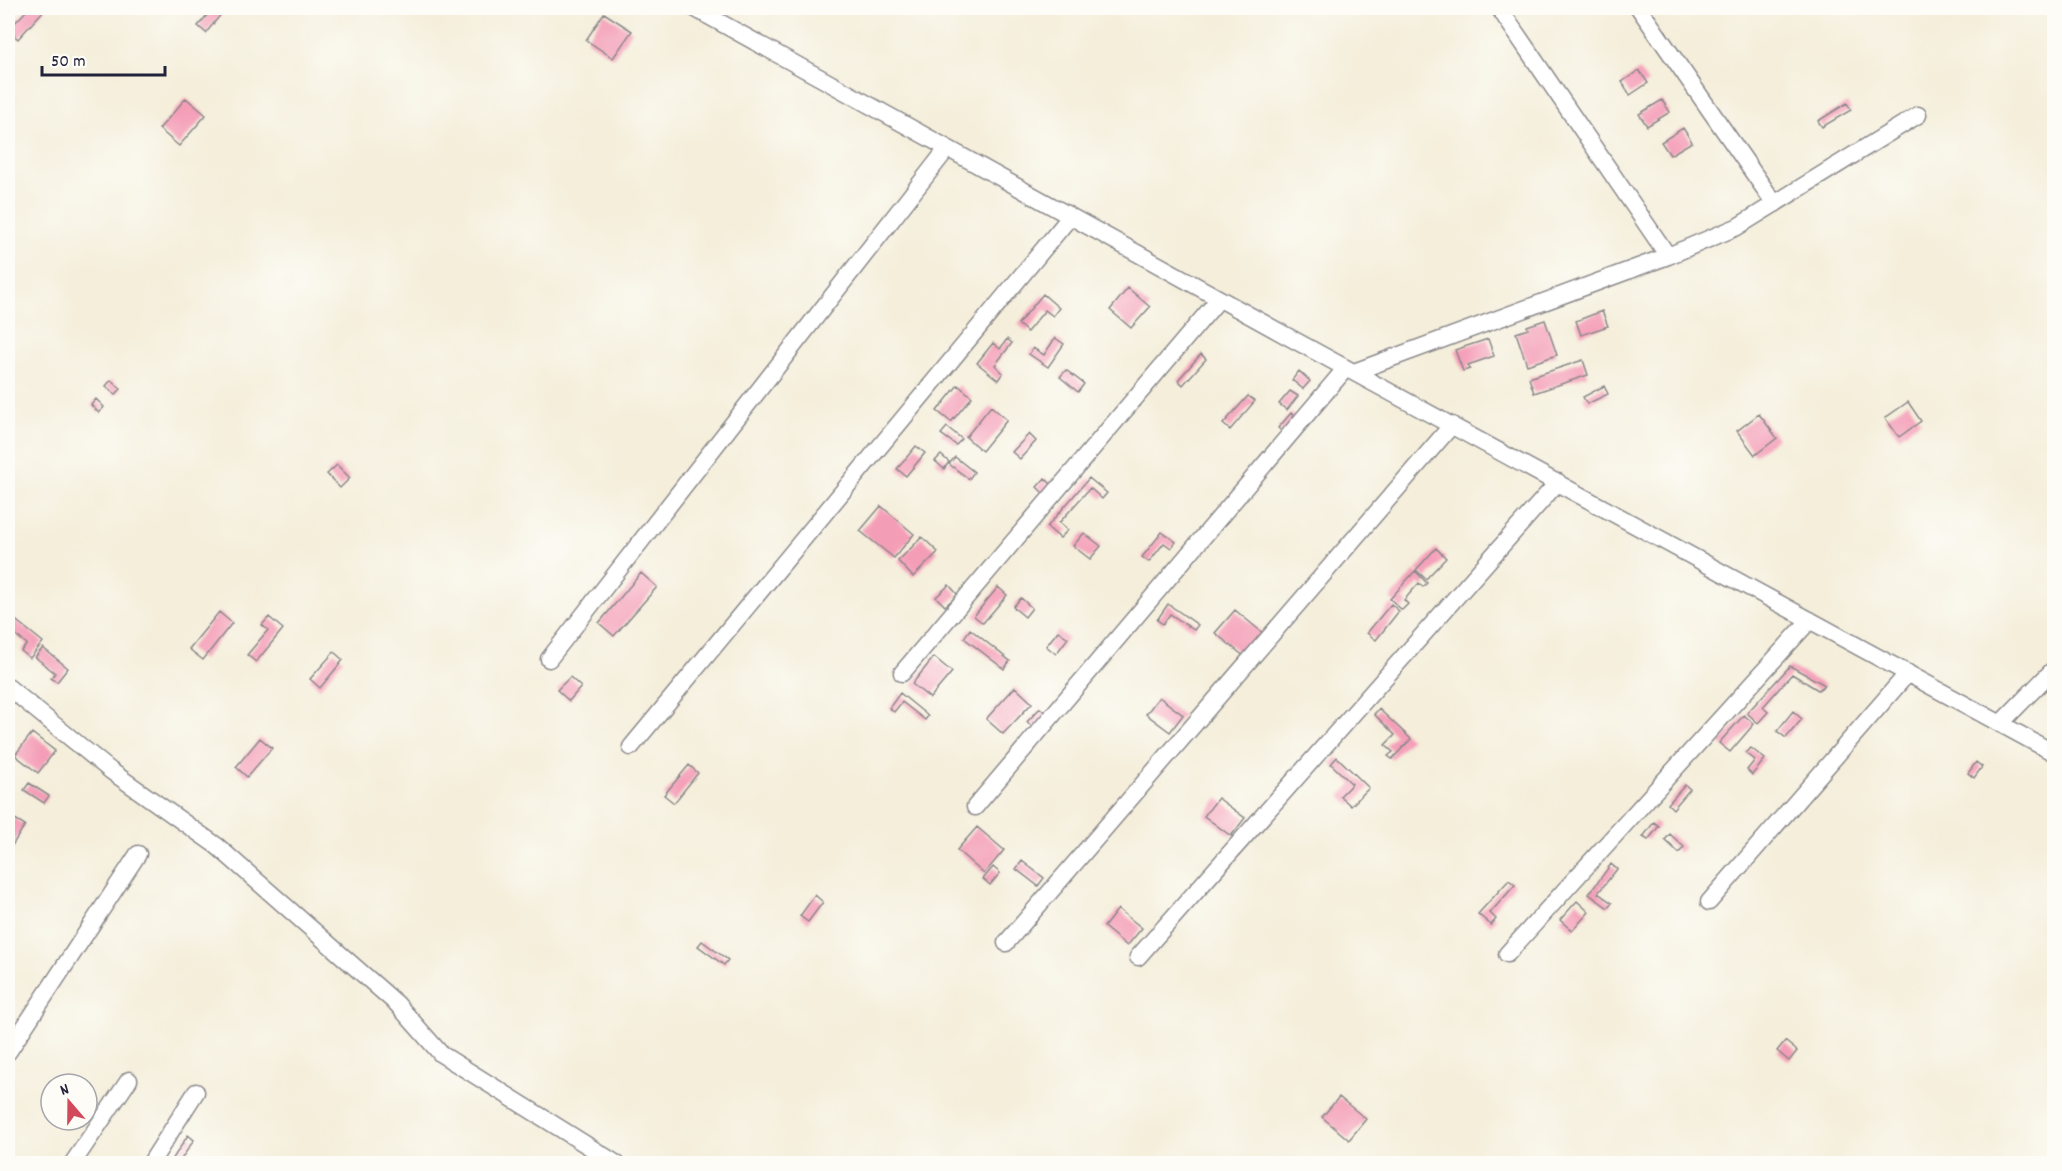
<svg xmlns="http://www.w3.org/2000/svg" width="2062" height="1171" font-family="Dekko,sans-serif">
<rect width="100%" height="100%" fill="#fdfcf7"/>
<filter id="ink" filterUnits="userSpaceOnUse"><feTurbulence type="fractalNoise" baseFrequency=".0167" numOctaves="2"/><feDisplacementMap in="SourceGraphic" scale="12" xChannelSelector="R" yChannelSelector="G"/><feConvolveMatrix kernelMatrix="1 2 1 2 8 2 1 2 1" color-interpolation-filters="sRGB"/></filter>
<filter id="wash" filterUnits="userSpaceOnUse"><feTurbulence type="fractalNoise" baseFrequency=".008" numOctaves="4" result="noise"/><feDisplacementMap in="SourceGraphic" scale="24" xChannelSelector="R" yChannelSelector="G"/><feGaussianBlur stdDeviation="1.35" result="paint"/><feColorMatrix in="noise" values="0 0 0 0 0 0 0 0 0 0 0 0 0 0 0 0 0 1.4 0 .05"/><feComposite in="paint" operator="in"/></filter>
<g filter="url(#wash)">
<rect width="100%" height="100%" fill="#f4eeda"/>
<g id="blocks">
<!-- building -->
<path fill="#f49db7" d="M29,8H46L18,39L8,30Z
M213,8H226L206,33L198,26Z
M604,13L632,31L613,58L586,40Z
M1639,70L1648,83L1630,95L1622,82Z
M186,98L206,115L179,146L159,129Z
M1662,100L1670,112L1647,126L1639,114Z
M1847,103L1851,110L1822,127L1818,121Z
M1683,128L1692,142L1670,155L1661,142Z
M1128,288L1150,307L1131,328L1110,310Z
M1043,294L1059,308L1053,316L1045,310L1027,332L1018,324Z
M1602,311L1608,326L1581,335L1576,321Z
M1545,320L1557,355L1527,365L1516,333L1528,329L1527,326Z
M1055,338L1064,344L1048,367L1029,354L1033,348L1044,355Z
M1007,339L1012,343L995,365L1003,373L998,380L977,363L993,343L1000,349Z
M1488,339L1494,356L1468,365L1470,369L1463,371L1455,350Z
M1201,354L1206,359L1183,385L1178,380Z
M1583,360L1588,375L1534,393L1529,378Z
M1066,370L1084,384L1078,392L1060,377Z
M1299,371L1310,381L1303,389L1292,380Z
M111,380L121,389L115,395L106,386Z
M958,385L972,397L951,422L937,411Z
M1604,386L1608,394L1587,404L1583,397Z
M1290,391L1298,396L1287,410L1279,404Z
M1248,396L1255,401L1230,430L1223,424Z
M96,399L104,407L99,413L91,405Z
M1908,402L1921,421L1899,437L1885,418Z
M991,406L1007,420L982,451L966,437Z
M1291,413L1297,418L1285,434L1278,428Z
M1759,414L1777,438L1755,455L1737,431Z
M947,427L962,439L956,445L941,434Z
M1029,434L1036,441L1020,459L1012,452Z
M916,446L925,453L906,476L897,469Z
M941,455L949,462L944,469L935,461Z
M955,457L974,472L969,479L949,464Z
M337,465L350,478L340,488L327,474Z
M1045,478L1052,485L1044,494L1037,487Z
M1089,478L1107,493L1102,499L1090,488L1059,523L1068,530L1060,538L1047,527Z
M881,506L914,534L894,558L860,531Z
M1162,532L1176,542L1171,548L1164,543L1149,562L1142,557Z
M1084,533L1101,546L1090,559L1073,546Z
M922,537L938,552L913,577L898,561Z
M1436,548L1446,558L1426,579L1416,570Z
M1415,571L1427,583L1423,587L1419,583L1404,600L1408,604L1402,610L1390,599Z
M641,573L657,587L614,636L599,623Z
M949,585L958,595L945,606L936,597Z
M998,587L1007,595L983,623L974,616Z
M1021,598L1032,608L1025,617L1013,607Z
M1168,604L1198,625L1194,630L1170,614L1163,624L1157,620Z
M1391,604L1399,611L1376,640L1367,633Z
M1235,610L1264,634L1245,657L1215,633Z
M219,612L232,623L203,660L189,649Z
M269,617L283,629L256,662L247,655L268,630L262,625Z
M13,618L43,642L30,658L21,651L27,644L14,634L8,642V624Z
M970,629L1010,661L1004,669L964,638Z
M1058,631L1068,638L1056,654L1046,646Z
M43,648L68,668L57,682L51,678L55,673L35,657Z
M334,652L343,660L320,688L310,679Z
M934,657L952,672L930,698L912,684Z
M1790,666L1825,685L1818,690L1792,674L1763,707L1768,712L1758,723L1747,713Z
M570,677L581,687L569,701L557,690Z
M1015,687L1032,703L1003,734L986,719Z
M900,693L928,716L925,720L902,702L894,712L889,708Z
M1159,697L1183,715L1170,732L1146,714Z
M1040,708L1048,715L1035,729L1027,722Z
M1379,709L1411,739L1392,759L1388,756L1393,752L1385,745L1395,735L1374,714Z
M1793,711L1802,719L1786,738L1777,731Z
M1744,715L1754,724L1730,752L1719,743Z
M32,733L55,751L38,773L15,755Z
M260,738L272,748L247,777L236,767Z
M1751,748L1765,759L1752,775L1747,770L1755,760L1746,753Z
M1337,757L1369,788L1351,806L1340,796L1352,784L1331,764Z
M1976,762L1982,767L1974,778L1968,773Z
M689,765L698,773L674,803L664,795Z
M29,783L49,796L44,803L24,790Z
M1685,785L1690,789L1673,809L1668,804Z
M1218,798L1245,818L1231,836L1204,816Z
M10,816L25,825L8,852V834L12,827L8,825Z
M1654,822L1659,826L1648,840L1643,837Z
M977,827L1004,850L984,874L957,850Z
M1670,834L1684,847L1679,853L1665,840Z
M1022,861L1044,878L1038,886L1016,869Z
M1611,864L1617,869L1598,893L1612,903L1608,908L1589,894Z
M993,867L1000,873L990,885L983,879Z
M1509,880L1515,885L1490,913L1496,919L1491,925L1478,914Z
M815,895L823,902L808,922L800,916Z
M1577,901L1589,912L1572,931L1560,920Z
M1118,909L1142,928L1127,946L1104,927Z
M702,941L728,960L724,965L698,946Z
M1785,1041L1797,1051L1789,1061L1777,1051Z
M1339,1097L1366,1119L1349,1140L1322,1117Z
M188,1135L194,1140L178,1164L172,1160Z"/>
</g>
</g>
<g filter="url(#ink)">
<use href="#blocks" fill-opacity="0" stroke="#8b888a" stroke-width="1.5"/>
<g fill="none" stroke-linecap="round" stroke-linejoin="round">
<!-- street casing -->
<g stroke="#8b888a" stroke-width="19">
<path id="street" d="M694,8L1285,335L2054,753
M1499,8L1668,256
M1639,8L1775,204
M1354,372L1668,256L1737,227L1918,115
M549,659L947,149
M902,673L1219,299
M8,687L111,771L217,846L397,1004L441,1054L617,1164
M2000,724L2054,669
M631,747L1070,217
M975,807L1346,368
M1709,902L1908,673
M1006,943L1452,425
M1507,954L1810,620
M1138,957L1558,482
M8,1052L138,854
M72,1164L129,1080
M150,1164L196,1092"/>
</g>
<!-- street -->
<use href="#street" stroke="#fff" stroke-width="16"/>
</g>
</g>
<!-- margin -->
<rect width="2062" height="1171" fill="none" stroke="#fdfcf7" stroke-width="30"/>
<!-- north arrow -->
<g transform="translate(69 1102) rotate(340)"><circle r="28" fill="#fdfcf7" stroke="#a5a5ac" stroke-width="1.5"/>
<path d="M0-4.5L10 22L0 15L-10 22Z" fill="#d1495b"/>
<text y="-9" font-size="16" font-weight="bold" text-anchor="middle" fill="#22223b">N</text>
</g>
<!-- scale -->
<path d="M42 66v9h123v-9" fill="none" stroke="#22223b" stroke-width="3"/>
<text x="51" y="66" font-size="18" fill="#22223b" stroke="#fdfcf7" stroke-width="4.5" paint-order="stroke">50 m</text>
</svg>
